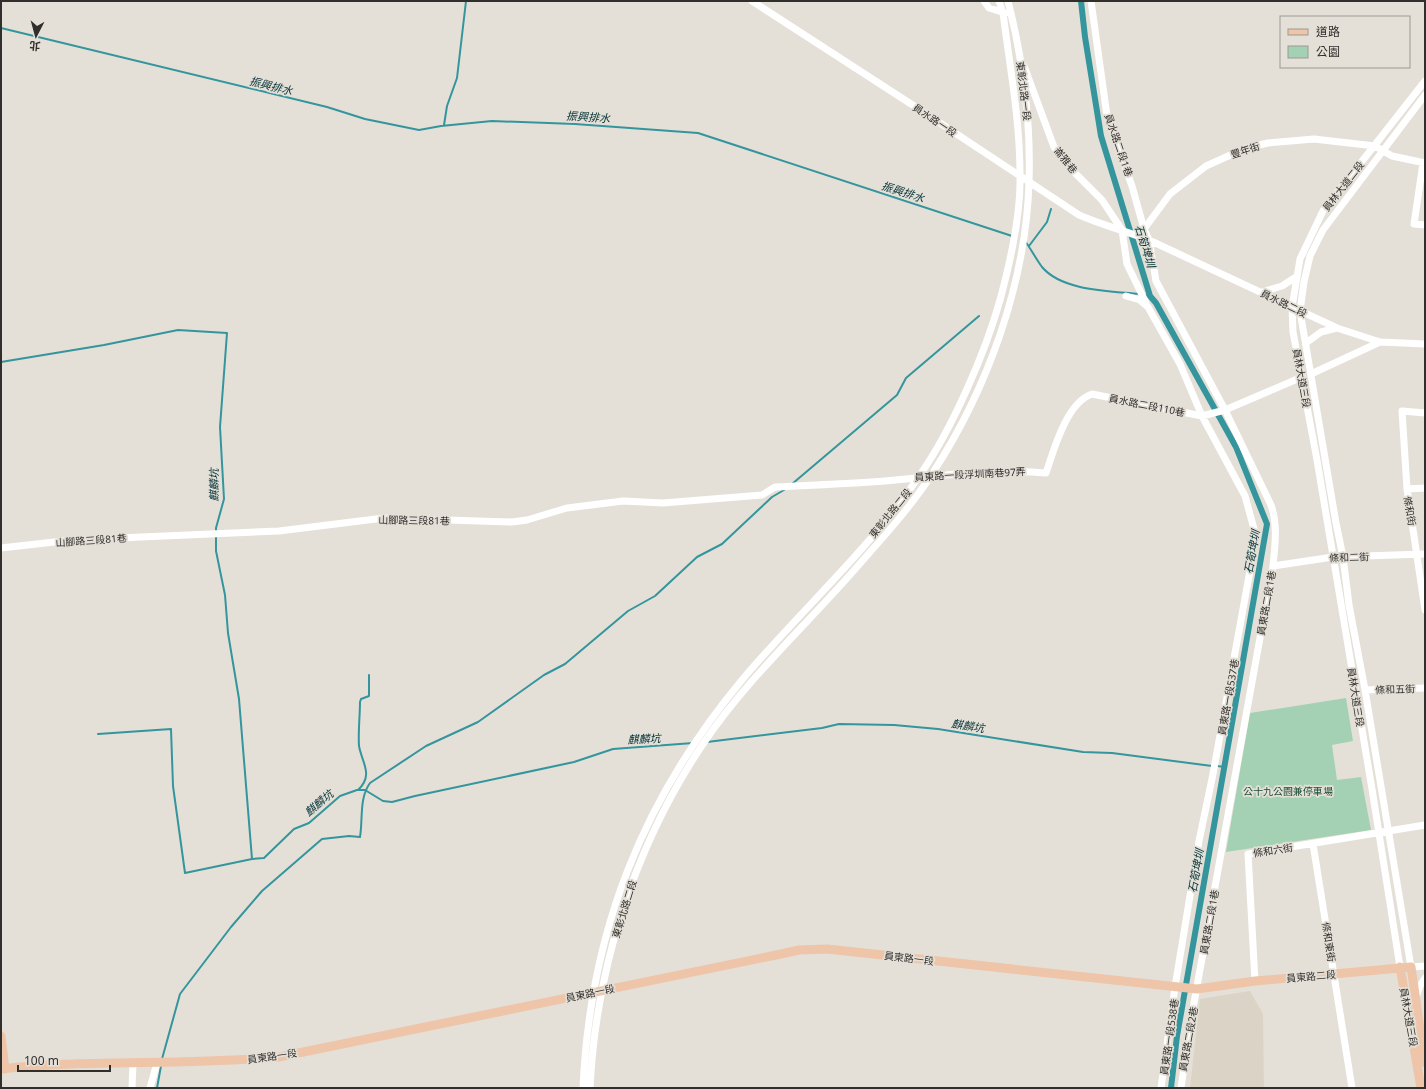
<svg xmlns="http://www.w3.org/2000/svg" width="1426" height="1089" font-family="'Noto Sans','Noto Sans TC',sans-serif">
<rect width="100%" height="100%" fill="#e4e0d8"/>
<!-- built -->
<path fill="#dbd3c5" d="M1250,991L1263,1014L1264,1088H1190L1200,999Z"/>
<!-- green -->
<path fill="#a4d1b4" d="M1346,698L1353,741L1332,745L1337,780L1361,777L1371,830L1226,852L1250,713Z"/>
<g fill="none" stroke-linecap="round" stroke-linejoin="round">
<!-- stream -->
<path stroke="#34959c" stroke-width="2" d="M1,28L327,107L365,119L419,130L441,126L492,121L575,124L698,133L1012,236
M444,125L447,106L457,78L466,1
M1025,241C1031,249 1036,259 1042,267C1062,291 1110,291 1139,294
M1029,246L1047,222L1051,209
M1143,295L1150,296
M1,362L104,345L178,330L227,333L220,427L224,499L216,528V551L225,595L228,633L239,699L252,859L264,858L294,829L309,823L340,796L357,790H365L383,801L392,802L415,796L574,762L613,749L693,743
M792,484L897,395L906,378L979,316
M98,734L171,729L173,786L185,873L252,859
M707,742L822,728L839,724L894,725L938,729L1083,752L1112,753L1212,766
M1217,766L1225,767
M358,790C374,775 362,763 359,746C358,733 360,715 360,702L361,699L369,696V675
M162,1059L180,994L231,927L262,891L322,839L349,836L360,837C363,819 359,798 370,783L426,746L478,722L544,675L565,664L628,611L655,596L697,557L722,544L772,497L784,490
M157,1088L161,1066"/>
<!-- canal -->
<path stroke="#34959c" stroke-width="6" d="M1081,1L1085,37L1101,136L1150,296L1156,303L1236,447L1267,524L1177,1036L1171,1088"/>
<!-- minor -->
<path stroke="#fff" stroke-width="7" d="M752,1L928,115L1079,215C1102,225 1125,231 1149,240L1337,328L1380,342L1425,344
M984,1L989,8L1005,13
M1091,1L1107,116L1132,186L1144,229L1149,240L1156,281L1225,410L1271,505C1278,525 1275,545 1273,566L1190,1025L1181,1088
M1024,66L1054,147L1073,171L1102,200L1122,230L1127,264L1146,303
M1425,95L1323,230L1310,256L1304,282L1300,311L1336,523L1343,557L1349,605L1365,690L1411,967L1425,966
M1423,163L1414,224L1425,225
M1144,229L1170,194L1206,166L1246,148L1268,143L1314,139L1375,146L1392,156L1425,163
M1262,292L1282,286L1296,277
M1126,296L1140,300L1148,307L1180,364L1202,416L1245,496L1254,529L1251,565L1213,774L1199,841L1175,987L1161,1088
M1306,343L1321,332L1337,328
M1311,374L1380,342
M1425,413L1402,411L1407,489L1425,610
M1407,489L1425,488
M1,548L72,540L279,531L384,518L512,522L527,520L567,508L623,501L663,503L762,495L775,487C811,485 848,484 885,481C939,476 992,468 1046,473C1054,450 1066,403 1092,394L1202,416L1225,410L1302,377
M1273,566L1333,557L1425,554
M1365,690L1425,688
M1313,844L1352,1088
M1400,967L1372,789L1317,460L1293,332L1292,307L1300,259L1323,211L1425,81
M1255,981L1248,854L1425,825
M1416,997L1420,986L1425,978
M132,1088L133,1063
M150,1088L157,1063
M583,1088C590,932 642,800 742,680C800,611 869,550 920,475C952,429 985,354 1000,300C1010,263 1021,213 1020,175C1020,121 1010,67 1003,13L999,1
M590,1088C596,967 635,845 703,744C748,677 810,622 863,560C887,533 912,505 932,474C987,390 1026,284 1029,182C1031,122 1023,60 1008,1"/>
<!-- major -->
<path stroke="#eec5a9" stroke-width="9" d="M1400,967L1421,1088
M1,1036L5,1069
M1,1069C93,1059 187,1066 279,1057L781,954L799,950L827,949L1197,989L1255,981L1411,967L1425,1063"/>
</g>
<g text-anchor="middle" stroke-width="3.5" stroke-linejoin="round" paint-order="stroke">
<!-- street labels -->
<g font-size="10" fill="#312f2c" stroke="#e4e0d8">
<text transform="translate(1024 91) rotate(83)" y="4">東彰北路一段</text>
<text transform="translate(935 120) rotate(34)" y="4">員水路一段</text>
<text transform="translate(1119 145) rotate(71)" y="4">員水路二段1巷</text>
<text transform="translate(1245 150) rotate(-18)" y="4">豐年街</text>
<text transform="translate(1066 160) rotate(52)" y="4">崙雅巷</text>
<text transform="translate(1343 186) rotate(-52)" y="4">員林大道二段</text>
<text transform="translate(1284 303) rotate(26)" y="4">員水路二段</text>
<text transform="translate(1302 378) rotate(80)" y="4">員林大道三段</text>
<text transform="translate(1147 405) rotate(11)" y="4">員水路二段110巷</text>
<text transform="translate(970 474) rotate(-3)" y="4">員東路一段浮圳南巷97弄</text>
<text transform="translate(1410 511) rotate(80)" y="4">條和街</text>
<text transform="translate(890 513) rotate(-51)" y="4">東彰北路二段</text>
<text transform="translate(414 520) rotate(1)" y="4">山腳路三段81巷</text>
<text transform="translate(91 540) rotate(-4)" y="4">山腳路三段81巷</text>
<text transform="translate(1349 557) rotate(-2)" y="4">條和二街</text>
<text transform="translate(1266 603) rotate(-80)" y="4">員東路二段1巷</text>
<text transform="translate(1395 689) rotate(-2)" y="4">條和五街</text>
<text transform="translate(1228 697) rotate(-80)" y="4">員東路一段537巷</text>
<text transform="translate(1356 697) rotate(81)" y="4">員林大道三段</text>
<text transform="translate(1273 850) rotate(-9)" y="4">條和六街</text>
<text transform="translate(624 909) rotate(-73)" y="4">東彰北路二段</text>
<text transform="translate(1209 922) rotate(-80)" y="4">員東路二段1巷</text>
<text transform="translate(1329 942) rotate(81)" y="4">條和東街</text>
<text transform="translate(909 958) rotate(7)" y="4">員東路一段</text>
<text transform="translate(1311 976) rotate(-5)" y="4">員東路二段</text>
<text transform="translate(590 993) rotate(-12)" y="4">員東路一段</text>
<text transform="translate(1409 1017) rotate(80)" y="4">員林大道三段</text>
<text transform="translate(1169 1037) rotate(-82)" y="4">員東路一段538巷</text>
<text transform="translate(1188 1039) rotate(-80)" y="4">員東路二段2巷</text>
<text transform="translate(272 1056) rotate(-8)" y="4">員東路一段</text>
</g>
<!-- park labels -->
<g font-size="10" fill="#184b30" stroke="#e4e0d8">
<text x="1288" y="795">公十九公園兼停車場</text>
</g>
<!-- water labels -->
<g font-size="11" font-style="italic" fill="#043336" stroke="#e4e0d8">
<text transform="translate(271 86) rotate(14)" y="4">振興排水</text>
<text transform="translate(588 117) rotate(4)" y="4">振興排水</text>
<text transform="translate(903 192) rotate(18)" y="4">振興排水</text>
<text transform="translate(1145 246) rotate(73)" y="4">石筍埤圳</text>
<text transform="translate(214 485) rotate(-90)" y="4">麒麟坑</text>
<text transform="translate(1252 552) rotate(-80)" y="4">石筍埤圳</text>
<text transform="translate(968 726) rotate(9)" y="4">麒麟坑</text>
<text transform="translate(644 739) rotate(-3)" y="4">麒麟坑</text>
<text transform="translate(319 803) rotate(-40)" y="4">麒麟坑</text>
<text transform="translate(1196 871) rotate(-80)" y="4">石筍埤圳</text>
</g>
</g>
<!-- border -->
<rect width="1426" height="1089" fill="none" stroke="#312f2c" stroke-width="4"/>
<!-- legend -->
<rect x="1280" y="16" width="130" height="52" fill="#e4e0d8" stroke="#9c9993"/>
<rect x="1288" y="29" width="20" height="6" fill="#eec5a9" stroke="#9c9993"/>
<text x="1316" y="36" font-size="12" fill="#312f2c">道路</text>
<rect x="1288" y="46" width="20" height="12" fill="#a4d1b4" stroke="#9c9993"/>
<text x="1316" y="56" font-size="12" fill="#312f2c">公園</text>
<!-- north arrow -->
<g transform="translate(36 36) rotate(186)" stroke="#e4e0d8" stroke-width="3" paint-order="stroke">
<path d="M0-3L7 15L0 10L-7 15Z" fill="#312f2c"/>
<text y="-6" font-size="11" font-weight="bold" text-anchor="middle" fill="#312f2c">北</text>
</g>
<!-- scale -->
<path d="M18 1065v6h92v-6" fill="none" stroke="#312f2c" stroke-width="2"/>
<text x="24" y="1065" font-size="12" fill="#312f2c" stroke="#e4e0d8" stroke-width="3" paint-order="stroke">100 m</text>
</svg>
